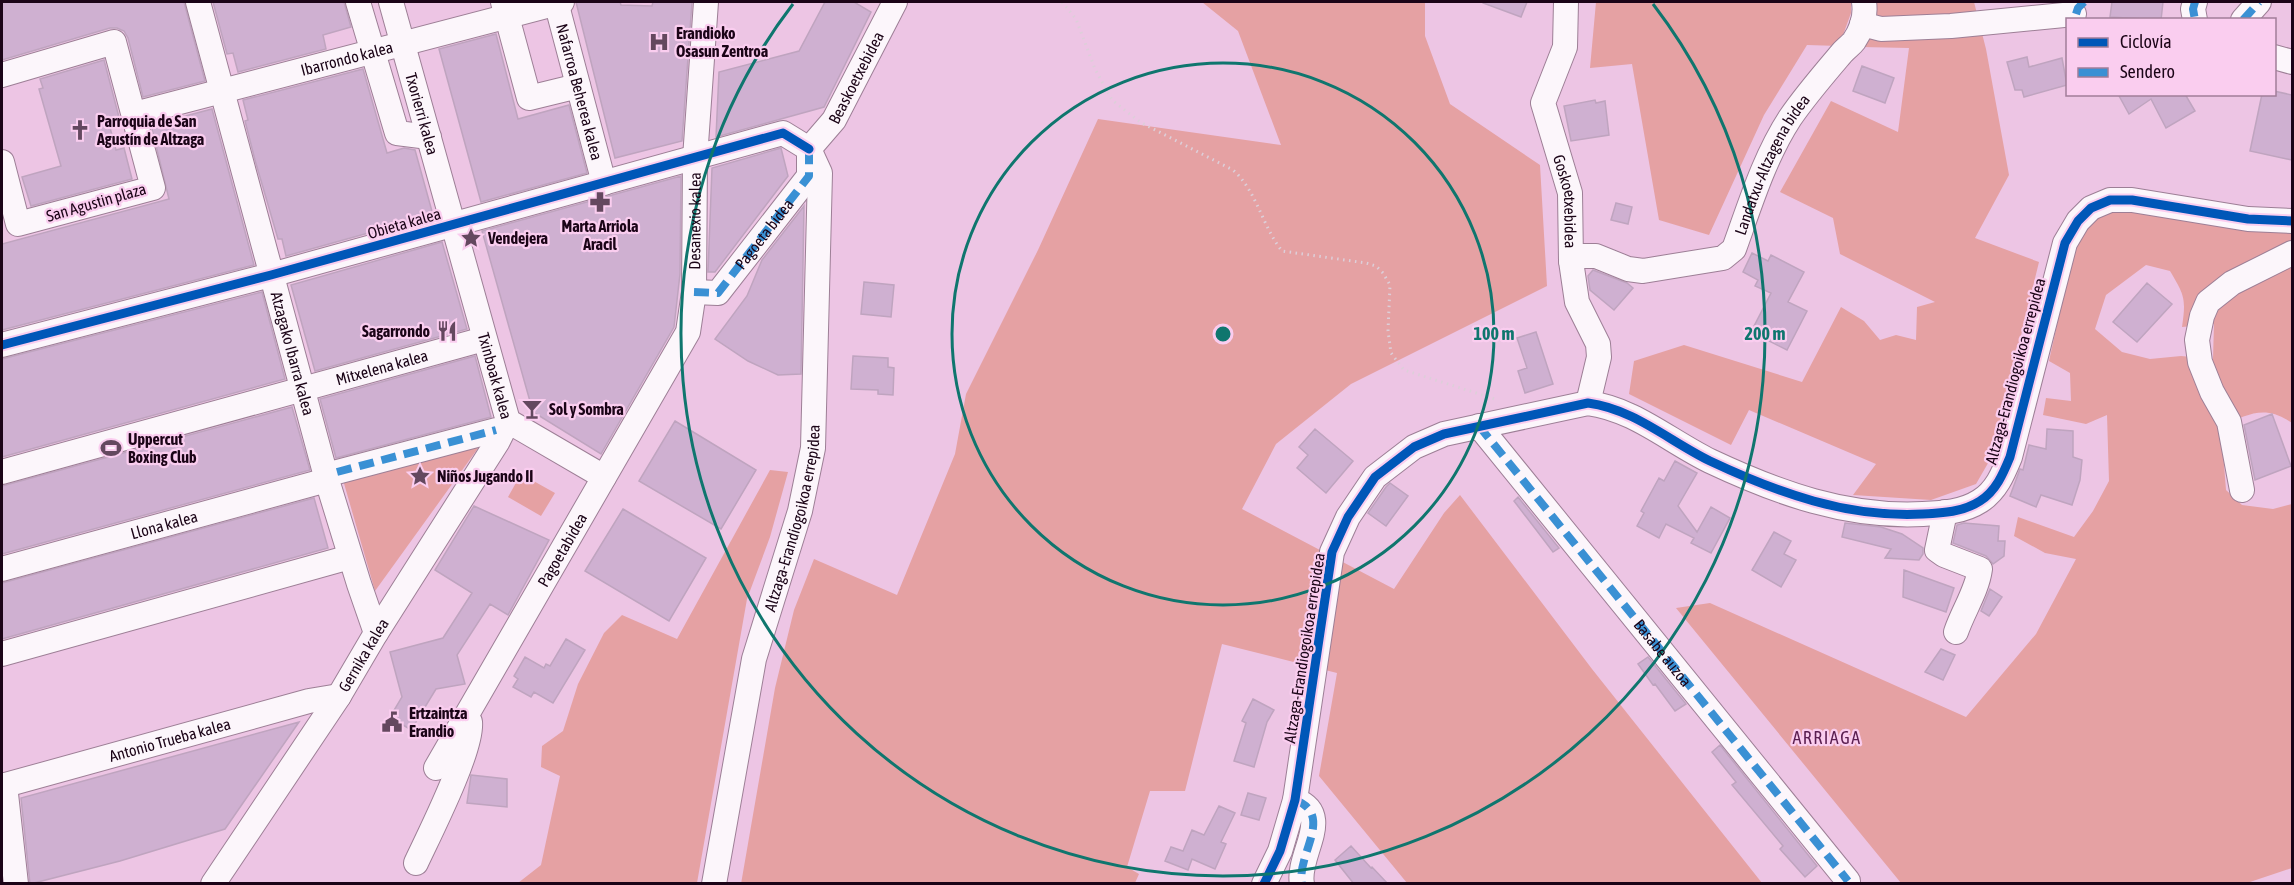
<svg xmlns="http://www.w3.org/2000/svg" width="2294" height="885" font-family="'Asap Condensed',sans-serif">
<rect width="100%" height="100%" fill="#edc5e4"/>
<!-- green -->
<path fill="#e5a1a3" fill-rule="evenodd" d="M1202,2H1425V36L1450,104L1540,165L1547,286L1351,384L1276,444L1242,509L1394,589L1444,513L1460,495L1592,669L1762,883H1407L1319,776L1337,673L1222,644L1185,791H1150L1127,867L1139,874L1135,883L741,884L775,688L794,610L814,559L897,595L955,454L966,394L1038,250L1098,119L1281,145L1238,31Z
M1596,2H1851V13L1839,46L1807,45L1764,115L1709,235L1659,220L1632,64L1590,68Z
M1870,2H1974L1986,49L2009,175L1975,238L2039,262L1991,458L1976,484L1931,500L1853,495L1876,464L1749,410L1731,445L1629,394L1634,361L1684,345L1802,382L1841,307L1864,321L1880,340L1896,335L1916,340L1917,307L1935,302L1840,254L1833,218L1780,192L1831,101L1898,132L1909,48L1861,47Z
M2135,211L2256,230L2292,233V423C2265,404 2249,414 2221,426L2226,490L2242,505L2273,509L2292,504V868L2244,884L1901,883L1676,608L1710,603L1966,717L2036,634L2076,559L2045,553L2014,536L2018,517L2074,537L2093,511L2109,481L2107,415L2086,424L2043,415L2046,398L2071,401L2070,373L2049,361L2072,257L2082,231L2104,213ZM2146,265L2170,271C2185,296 2186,299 2182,327L2214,324L2213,359L2181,356L2150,359L2122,352L2095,329L2106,295Z
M489,433L375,591L341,473Z
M770,470L788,472L770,537L747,599L697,883H518L541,865L560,776L541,767L542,746L563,731L578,684L604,633L622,615L677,639Z
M521,474L555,493L541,516L508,497Z"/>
<!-- building -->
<path fill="#cfb0d1" stroke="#bfa4bf" stroke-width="1.5" d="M2,2H184L205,81L143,97L128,38L124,31L117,28H110L2,60Z
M213,2H344L351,27L323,35L326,49L238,72L233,53L227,54Z
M576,2H620L621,5L652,6L653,2H692L682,141L615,158Z
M825,2H854L871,12L824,107L716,137L719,72L799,51Z
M2112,2H2163L2161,20L2110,17Z
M1483,3V2H1527L1521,17Z
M496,34L518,119L569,105L587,173L481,202L439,49Z
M2027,57L2029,67L2062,58L2067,85L2024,97L2022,90H2015L2007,62Z
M104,60L120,121L109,124L116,150L124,148L132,179L31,206L22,177L61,166L39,89L43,88L40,79Z
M1862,66L1894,78L1885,103L1853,91Z
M363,69L387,153L404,148L415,150L433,215L286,256L282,239H278L255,160L245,121L248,120L243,100Z
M2274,91L2292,95V160L2250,151L2262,94H2274Z
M2118,94H2185L2195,111L2166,128L2151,99L2129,114Z
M1595,100L1596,103L1605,101L1609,135L1571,141L1564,106Z
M212,109L254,265L2,330V244L169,199L151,125Z
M781,148L788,176L715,272H708L712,168Z
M681,176L680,274L674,327L601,454L533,412L482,231Z
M1616,203L1632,207L1628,224L1611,220Z
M804,206L801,374L778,375L748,361L715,339L747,296L762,260Z
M442,242L467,329L315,371L291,285Z
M1752,253L1768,261L1771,255L1804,272L1788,302L1807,311L1787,350L1751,332L1771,293L1755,286L1758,280L1743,272Z
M1593,270L1627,283L1633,288L1614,310L1590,290L1588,276Z
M864,282L894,285L891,317L861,314Z
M2147,283L2172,304L2137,342L2113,322Z
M262,292L285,379L2,457V359Z
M1536,332L1553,384L1525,393L1518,371L1527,368L1517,338Z
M475,356L491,417L336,458L320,399Z
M853,356L888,358V367L894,368L893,395L878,394V390L851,389Z
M292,407L310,470L2,554V486Z
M2272,414L2291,466L2255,480L2244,425Z
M675,421L756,470L721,529L639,481Z
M1315,429L1353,461L1326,493L1297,468L1308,455L1299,447Z
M2047,429L2073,431V457L2082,460L2080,480L2072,505L2041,495L2036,507L2010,496L2020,469L2023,470L2029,445L2046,449Z
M1675,461L1697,473L1678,506L1697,532L1711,507L1730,518L1711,553L1691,543L1694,538L1666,524L1659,538L1637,526L1644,513L1641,511L1659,478L1664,481Z
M1390,483L1408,496L1386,526L1368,513L1386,487Z
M1518,497L1559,548L1553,552L1514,501Z
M314,498L328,548L2,639V583Z
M474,506L549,540L508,615L490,604L457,655L465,684L436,689L411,730L390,717L402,697L390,652L443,638L472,593L435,570Z
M623,509L706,558L669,621L585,571Z
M1845,523L1881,527L1902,534L1923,548V554L1919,560L1885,558L1891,549L1842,537Z
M1964,523L1999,526L1998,541H2005L2004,556L1993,564L1986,556L1953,543L1957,525Z
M1774,532L1791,541L1784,554L1796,560L1781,587L1752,570Z
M1904,570L1954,588L1946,612L1903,597Z
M1990,589L2002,597L1989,616L1981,611Z
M566,639L585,650L553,703L534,692L531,697L513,687L518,679L514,676L525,657L544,668L546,664L550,666Z
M1941,649L1955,655L1943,680L1925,672Z
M1648,657L1686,704L1675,711L1655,684L1653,685L1638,664Z
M1253,699L1274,710L1267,722L1254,767L1234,761L1246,723L1242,721Z
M299,722L225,829L120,861L30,884L21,798Z
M1720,745L1817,866L1805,877L1780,849L1783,846L1732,785L1736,782L1712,752Z
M471,775L507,779V807L467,803Z
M1248,793L1266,798L1259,820L1241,815Z
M1219,806L1235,813L1221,842L1226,844L1215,869L1192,859L1188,870L1165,861L1171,847L1183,851L1192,830L1204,835Z
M1351,846L1371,868L1372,867L1388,884H1354L1335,860Z"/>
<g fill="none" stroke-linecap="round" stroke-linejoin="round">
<!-- minor casing -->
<g stroke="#9d7f96" stroke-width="26">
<g id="minor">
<path id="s1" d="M198,2L327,480L359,584L376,633"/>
<path d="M358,2L397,133L429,137"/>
<path id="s2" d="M391,2L508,421L604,477"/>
<path d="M503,2L529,98L578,86"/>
<path id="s3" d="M556,2L604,183"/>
<path id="s4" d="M1566,2L1565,47L1543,103L1570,193L1571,261L1577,302L1598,344L1599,357L1588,403"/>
<path d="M2195,2L2193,9L2195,20"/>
<path d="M2243,20L2259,2"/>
<path d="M1862,24L1881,29L1951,26L2074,14"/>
<path d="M2274,57L2292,62"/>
<path d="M2,75L114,42L153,188L18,224L2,162"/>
<path id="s5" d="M134,114L562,2"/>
<path id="s6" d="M809,149L834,120L895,2"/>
<path id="s7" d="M1571,261L1580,256H1596L1628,269L1643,271L1723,258L1734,249C1750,205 1764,158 1790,118C1805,96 1824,74 1841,54C1845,49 1851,45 1854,41C1862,29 1866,15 1864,2"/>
<path d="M694,292L718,293L809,176V153"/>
<path d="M2,345L271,275L783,133L809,149"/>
<path id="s8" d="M1479,426L1848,881"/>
<path id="s9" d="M2,472L484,339"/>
<path d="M337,472L496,430"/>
<path d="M2242,490L2229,422L2212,392L2200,362L2197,340L2202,316L2208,302L2232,283L2292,253"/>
<path d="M1945,512L1937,550L1944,555L1980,569C1977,591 1963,611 1956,632"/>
<path id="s10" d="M2,569L327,480"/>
<path d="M2,654L350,557"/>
<path id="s11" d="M436,768L688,332L694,292L695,158L706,2"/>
<path d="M5,785L16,884"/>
<path id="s12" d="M2,786L309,701L339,696"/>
<path d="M1295,800C1335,815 1296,855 1302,884"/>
<path d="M416,863C429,835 473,749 470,722"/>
<path id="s13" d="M213,884L339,696L376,633L498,441L508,421"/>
<path id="s14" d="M714,884L754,659L800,511L813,448L820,173L809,149"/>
<path d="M1264,884L1280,851L1295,800L1332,552L1348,517L1375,477L1414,447L1444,434L1588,403C1634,409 1669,441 1710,461C1778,493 1847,518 1923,514C1943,513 1963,512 1980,501C1996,491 2003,474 2010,457L2065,243L2078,221L2091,208L2110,200H2132L2248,219L2292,221"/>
</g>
</g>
<!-- path -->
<path stroke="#ddcfd9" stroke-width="3" stroke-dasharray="1.5 4.5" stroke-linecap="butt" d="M1062,2L1076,19L1095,69L1112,100L1140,122L1233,170C1257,191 1262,226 1282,251L1366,263L1376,266L1383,273L1390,285L1388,331L1391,353L1404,370L1498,400"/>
<!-- minor -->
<use href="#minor" stroke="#fcf6fb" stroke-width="24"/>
<!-- quiet -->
<g stroke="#3a90d4" stroke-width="8" stroke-dasharray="15 8" stroke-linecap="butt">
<path d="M2195,2L2193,9L2195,20"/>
<path d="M2076,14L2078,8L2084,2"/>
<path d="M2243,20L2259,2"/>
<path id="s15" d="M694,292L718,293L809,176V149"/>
<path d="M1479,426L1848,881"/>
<path d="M337,472L496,430"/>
<path d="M1295,800C1335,815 1296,855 1302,884"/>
</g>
<!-- cycleway casing -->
<g stroke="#facdef" stroke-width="13">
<path id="cycleway" d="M2,345L271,275L783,133L809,149
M1264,884L1280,851L1295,800L1332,552L1348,517L1375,477L1414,447L1444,434L1588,403C1634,409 1669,441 1710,461C1778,493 1847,518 1923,514C1943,513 1963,512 1980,501C1996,491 2003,474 2010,457L2065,243L2078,221L2091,208L2110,200H2132L2248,219L2292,221"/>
</g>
<!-- cycleway -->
<use href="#cycleway" stroke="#0057b8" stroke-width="9"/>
</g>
<!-- distance rings -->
<g fill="none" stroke="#0f766e" stroke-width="3">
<circle cx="1223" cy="334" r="271"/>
<path d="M1653 4A542 542 0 1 1 793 4"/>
</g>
<!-- icons -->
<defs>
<g id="hospital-bare" transform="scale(1.62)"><path d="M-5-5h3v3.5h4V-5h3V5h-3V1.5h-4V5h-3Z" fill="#64485f" stroke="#facdef" stroke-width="2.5" paint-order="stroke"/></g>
<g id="church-bare" transform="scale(1.62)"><path d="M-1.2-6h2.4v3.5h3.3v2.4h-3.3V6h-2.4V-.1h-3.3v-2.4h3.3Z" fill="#64485f" stroke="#facdef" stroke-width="2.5" paint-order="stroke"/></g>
<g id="pharmacy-bare" transform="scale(1.62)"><path d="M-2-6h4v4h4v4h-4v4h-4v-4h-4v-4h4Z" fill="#64485f" stroke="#facdef" stroke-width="2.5" paint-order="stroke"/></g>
<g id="sight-bare" transform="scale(1.62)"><path d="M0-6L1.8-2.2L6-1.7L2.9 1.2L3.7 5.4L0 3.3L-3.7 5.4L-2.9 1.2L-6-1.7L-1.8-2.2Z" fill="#64485f" stroke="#facdef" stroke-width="2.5" paint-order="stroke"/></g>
<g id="restaurant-bare" transform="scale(1.62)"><path d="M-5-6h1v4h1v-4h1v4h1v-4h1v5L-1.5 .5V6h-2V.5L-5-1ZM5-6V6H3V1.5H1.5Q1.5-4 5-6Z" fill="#64485f" stroke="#facdef" stroke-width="2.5" paint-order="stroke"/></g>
<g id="bar-bare" transform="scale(1.62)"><path d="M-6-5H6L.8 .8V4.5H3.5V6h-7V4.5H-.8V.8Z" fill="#64485f" stroke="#facdef" stroke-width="2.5" paint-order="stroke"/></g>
<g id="stadium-bare" transform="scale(1.62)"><path d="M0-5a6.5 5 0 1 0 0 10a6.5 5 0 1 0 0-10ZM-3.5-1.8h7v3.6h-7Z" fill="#64485f" stroke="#facdef" stroke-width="2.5" paint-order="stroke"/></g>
<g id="civic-bare" transform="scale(1.62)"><path d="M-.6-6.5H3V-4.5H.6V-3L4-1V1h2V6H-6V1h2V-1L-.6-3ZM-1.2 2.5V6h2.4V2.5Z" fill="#64485f" stroke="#facdef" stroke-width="2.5" paint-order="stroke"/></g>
</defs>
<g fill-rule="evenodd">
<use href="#hospital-bare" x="659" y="42"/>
<use href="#church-bare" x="80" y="130"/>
<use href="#pharmacy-bare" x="600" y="202"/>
<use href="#sight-bare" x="471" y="238"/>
<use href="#restaurant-bare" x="447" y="331"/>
<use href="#bar-bare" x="532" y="409"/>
<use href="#stadium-bare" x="111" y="448"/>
<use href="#sight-bare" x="420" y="476"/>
<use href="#civic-bare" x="392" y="722"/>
</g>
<g text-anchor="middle" stroke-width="4.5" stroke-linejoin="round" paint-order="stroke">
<!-- poi labels -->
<g font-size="16" font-weight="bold" fill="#1b0417" stroke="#facdef" text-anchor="start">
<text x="676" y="39">Erandioko<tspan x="676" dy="18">Osasun Zentroa</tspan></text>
<text x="97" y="127">Parroquia de San<tspan x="97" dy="18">Agustín de Altzaga</tspan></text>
<text x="600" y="232" text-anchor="middle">Marta Arriola<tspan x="600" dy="18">Aracil</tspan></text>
<text x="488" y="244">Vendejera</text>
<text x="430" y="337" text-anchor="end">Sagarrondo</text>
<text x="549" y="415">Sol y Sombra</text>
<text x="128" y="445">Uppercut<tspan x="128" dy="18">Boxing Club</tspan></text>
<text x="437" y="482">Niños Jugando II</text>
<text x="409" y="719">Ertzaintza<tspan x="409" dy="18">Erandio</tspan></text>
</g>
<!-- street labels -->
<g font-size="16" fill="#1b0417" stroke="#facdef">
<text dy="6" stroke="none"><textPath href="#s5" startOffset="220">Ibarrondo kalea</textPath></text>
<text dy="6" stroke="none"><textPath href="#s6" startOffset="86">Beaskoetxebidea</textPath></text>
<text dy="6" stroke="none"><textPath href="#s3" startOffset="93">Nafarroa Beherea kalea</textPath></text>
<text dy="6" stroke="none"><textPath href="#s2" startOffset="116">Txorierri kalea</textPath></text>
<text dy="6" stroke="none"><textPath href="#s7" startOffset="264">Landatxu-Altzagena bidea</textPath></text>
<text transform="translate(96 202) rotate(-16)" y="6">San Agustin plaza</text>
<text dy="6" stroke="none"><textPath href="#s4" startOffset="207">Goskoetxebidea</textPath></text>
<text dy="6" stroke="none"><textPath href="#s11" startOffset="615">Desanexio kalea</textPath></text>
<text transform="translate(404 223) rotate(-16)" y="6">Obieta kalea</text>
<text dy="6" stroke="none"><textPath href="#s15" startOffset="99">Pagoeta bidea</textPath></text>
<text dy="6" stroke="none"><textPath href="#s1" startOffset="364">Atzagako Ibarra kalea</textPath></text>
<text dy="6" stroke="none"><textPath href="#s9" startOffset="394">Mitxelena kalea</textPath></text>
<text transform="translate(2015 371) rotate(-75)" y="6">Altzaga-Erandiogoikoa errepidea</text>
<text dy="6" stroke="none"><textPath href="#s2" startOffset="388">Txinboak kalea</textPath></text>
<text dy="6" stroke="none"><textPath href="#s14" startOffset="375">Altzaga-Erandiogoikoa errepidea</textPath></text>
<text dy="6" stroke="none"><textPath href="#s10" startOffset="168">Llona kalea</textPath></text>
<text dy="6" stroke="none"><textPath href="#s11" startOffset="252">Pagoetabidea</textPath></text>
<text transform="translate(1304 648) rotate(-81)" y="6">Altzaga-Erandiogoikoa errepidea</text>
<text dy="6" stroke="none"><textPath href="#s8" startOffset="292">Basabe auzoa</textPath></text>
<text dy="6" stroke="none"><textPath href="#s13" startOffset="274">Gernika kalea</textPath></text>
<text dy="6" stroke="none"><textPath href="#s12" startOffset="174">Antonio Trueba kalea</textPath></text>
</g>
<!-- neighbourhood labels -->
<g font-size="18" letter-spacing="1.5" fill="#5a1e50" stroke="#facdef">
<text x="1827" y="744">ARRIAGA</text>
</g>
</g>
<circle cx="1223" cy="334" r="9" fill="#0f766e" stroke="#facdef" stroke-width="3"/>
<g font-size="18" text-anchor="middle" font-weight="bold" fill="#0f766e" stroke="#facdef" stroke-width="4.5" stroke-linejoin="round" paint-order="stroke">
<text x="1494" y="340">100 m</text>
<text x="1765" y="340">200 m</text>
</g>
<!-- border -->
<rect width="2294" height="885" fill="none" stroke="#1b0417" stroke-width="6"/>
<!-- legend -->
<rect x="2066" y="18" width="210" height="78" fill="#facdef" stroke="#a17d99" stroke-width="1.5"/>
<rect x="2078" y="38" width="30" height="9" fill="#0057b8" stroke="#a17d99" stroke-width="1.5"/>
<text x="2120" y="48" font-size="18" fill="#1b0417">Ciclovía</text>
<rect x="2078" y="68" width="30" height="9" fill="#3a90d4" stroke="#a17d99" stroke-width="1.5"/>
<text x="2120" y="78" font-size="18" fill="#1b0417">Sendero</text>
</svg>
